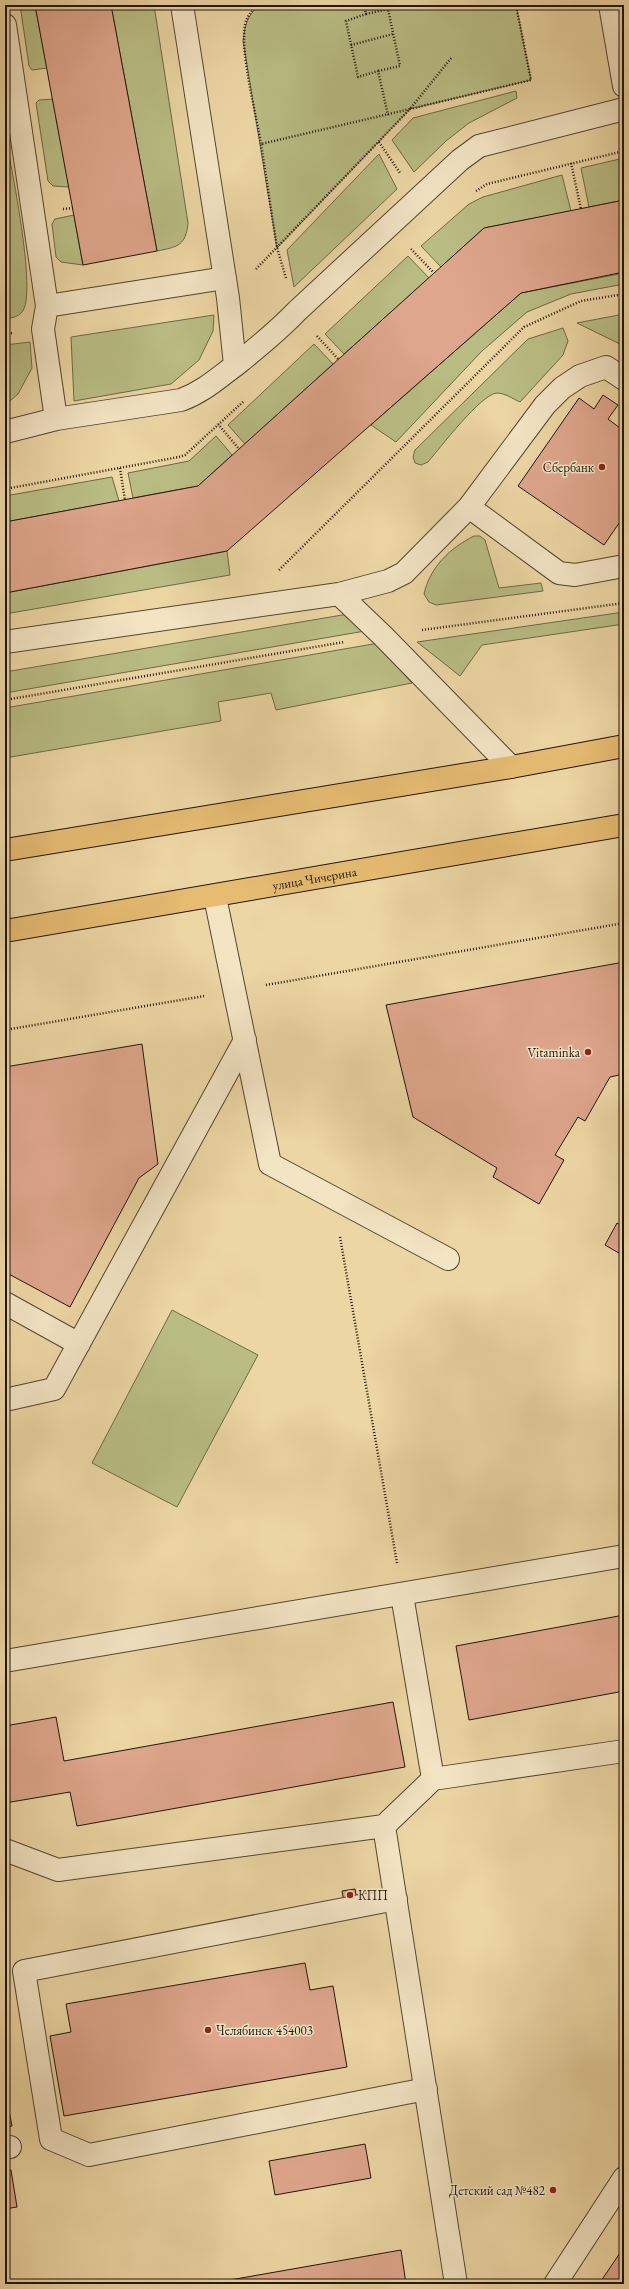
<svg xmlns="http://www.w3.org/2000/svg" width="629" height="2289" font-family="'EB Garamond',serif">
<rect width="100%" height="100%" fill="#ecd6a4"/>
<filter id="stains"><feTurbulence type="fractalNoise" baseFrequency=".005" numOctaves="4"/><feColorMatrix values="0 0 0 0 .2 0 0 0 0 .09 0 0 0 0 .02 0 0 0 .5 -.17"/></filter>
<radialGradient id="worn" r=".72"><stop offset=".6" stop-color="#630" stop-opacity="0"/><stop offset="1" stop-color="#630" stop-opacity=".3"/></radialGradient>
<!-- green -->
<path fill="#b9bd84" stroke="#6c6948" d="M20,5H35L47,68L32,70L29,66Z
M111,5H154L188,223C186,246 177,247 157,251Z
M259,5H516L531,80L410,109L277,248L243,41C245,25 247,16 259,5Z
M516,91L517,98L469,123L446,141L414,172L392,140L413,118Z
M53,99L69,187L53,186L48,181L36,103L39,100Z
M5,133C10,162 38,294 22,312C18,317 11,318 5,319Z
M379,154L397,189L294,287L287,250Z
M624,158V200L589,207L581,168Z
M562,175L571,211L484,228L441,267L421,246L469,204L483,197Z
M74,215L83,265L61,262L56,257L52,224L55,219Z
M408,256L429,278L344,354L325,334Z
M624,273V284L571,294L527,312L482,351L396,442L371,425L521,293Z
M624,314V346L577,323Z
M214,315L213,331L199,360L171,384L74,401L71,337Z
M563,328L568,341L563,355L520,402C513,399 505,393 497,393C481,394 440,448 428,462L421,465L415,463L413,457L415,450L528,339Z
M30,342L32,368L18,394L5,405V345Z
M314,344L333,364L245,444L228,425Z
M216,436L232,455L198,486L133,498L128,473L189,461Z
M112,477L119,501L5,522V496Z
M474,536H480L485,540L499,588L541,583L543,591L436,605L429,602L424,594C430,567 450,548 474,536Z
M227,551L230,575L5,614V593Z
M624,612V624L482,645L460,676L417,642Z
M348,614L365,631L5,693V672Z
M373,644L377,645L412,683L276,710L271,693L218,702L221,721L5,758V708Z
M172,1310L258,1355L177,1507L92,1463Z"/>
<!-- building -->
<path fill="#dea68c" stroke="#20150b" d="M35,5H111L157,251L83,265Z
M624,200V272L521,293L227,551L5,593V522L198,486L484,228Z
M603,395L618,405L608,419L624,431V516L604,545L518,486L579,398L594,409Z
M624,962V1074L610,1077L585,1121L578,1117L555,1155L564,1160L539,1204L493,1177L497,1168L413,1117L386,1005Z
M142,1044L158,1164L139,1178L70,1307L5,1272V1067Z
M617,1223L624,1227V1256L605,1245Z
M624,1615V1691L469,1720L456,1646Z
M393,1702L405,1767L77,1826L70,1792L5,1803V1726L56,1717L64,1761Z
M355,1889L357,1900L344,1902L342,1891Z
M305,1963L310,1990L333,1986L347,2067L64,2116L50,2036L71,2032L66,2004Z
M5,2089L12,2126L5,2128Z
M365,2144L371,2178L275,2195L269,2161Z
M11,2170L17,2207L5,2209V2171Z
M624,2247V2284H599Z
M401,2250L406,2284H207Z"/>
<g fill="none" stroke-linecap="round" stroke-linejoin="round">
<!-- minor casing -->
<g stroke="#534531" stroke-width="24">
<path id="minor" d="M182,5L228,298L235,365
M610,5L624,86
M5,25L47,306L43,329L56,419
M47,306L225,278
M5,432L56,419L181,400C203,392 218,378 237,364C258,347 278,331 297,311L460,160L479,146L624,109
M469,507L559,573L575,575L624,566
M339,594L383,636L511,767
M5,642L339,594L388,581L404,573L469,507L545,405L562,388L580,376L606,367L624,379
M215,897L270,1164L448,1259
M5,1303L79,1344
M5,1400L54,1389L245,1040
M402,1595L433,1779
M5,1661L624,1556
M384,1826L456,2284
M5,1850L58,1870L384,1826L433,1779L624,1751
M396,1899L24,1971L51,2139L89,2155L426,2089
M5,2148L10,2147
M555,2284L624,2178"/>
</g>
<!-- major casing -->
<g stroke="#20150b" stroke-width="24">
<g id="major">
<path d="M5,850L511,767L624,746"/>
<path id="s1" d="M5,931L624,825"/>
</g>
</g>
<!-- path -->
<path stroke="#20150b" stroke-width="2.5" stroke-dasharray="1 2" stroke-linecap="butt" d="M259,5C252,11 247,15 245,25C240,52 256,114 261,144
M364,5L366,14L346,21L358,77L378,71L388,115
M366,14L388,9L400,66L378,71
M351,45L393,34
M379,142L400,173
M571,163L581,209
M476,191L487,184L624,151
M63,209L73,208
M411,249L434,273
M256,269L410,109L531,80L516,5
M286,278L277,248L261,144L410,109L452,57
M5,334L12,333
M317,336L338,359
M218,424L239,449
M120,468L125,500
M5,489L179,457L185,455L244,401
M279,570L524,327L581,301L624,294
M422,630L624,603
M5,700L344,642
M266,985L624,923
M5,1030L204,996
M340,1237L397,1563"/>
<!-- minor -->
<use href="#minor" stroke="#f3e4c4" stroke-width="22"/>
<!-- major -->
<use href="#major" stroke="#e6bb72" stroke-width="22"/>
</g>
<!-- markers -->
<g fill="#8f2418" stroke="#f3e4c4" stroke-width="1.5">
<circle cx="602" cy="467" r="4"/>
<circle cx="588" cy="1052" r="4"/>
<circle cx="350" cy="1895" r="4"/>
<circle cx="208" cy="2030" r="4"/>
<circle cx="553" cy="2190" r="4"/>
</g>
<g text-anchor="middle" stroke-width="3" stroke-linejoin="round" paint-order="stroke">
<!-- poi labels -->
<g font-size="13" fill="#20150b" stroke="#f3e4c4" text-anchor="end">
<text x="594" y="472">Сбербанк</text>
<text x="580" y="1057">Vitaminka</text>
<text x="358" y="1900" text-anchor="start">КПП</text>
<text x="216" y="2035" text-anchor="start">Челябинск 454003</text>
<text x="545" y="2195">Детский сад №482</text>
</g>
<!-- street labels -->
<g font-size="13" fill="#20150b" stroke="#f3e4c4">
<text dy="5" stroke="none"><textPath href="#s1" startOffset="314">улица Чичерина</textPath></text>
</g>
</g>
<!-- margin -->
<rect width="629" height="2289" fill="none" stroke="#ecd6a4" stroke-width="20"/>
<rect x="6" y="6" width="617" height="2277" fill="none" stroke="#20150b" stroke-width="2"/>
<rect x="10" y="10" width="609" height="2269" fill="none" stroke="#20150b"/>
<rect width="100%" height="100%" filter="url(#stains)"/>
<rect width="100%" height="100%" fill="url(#worn)"/>
</svg>
